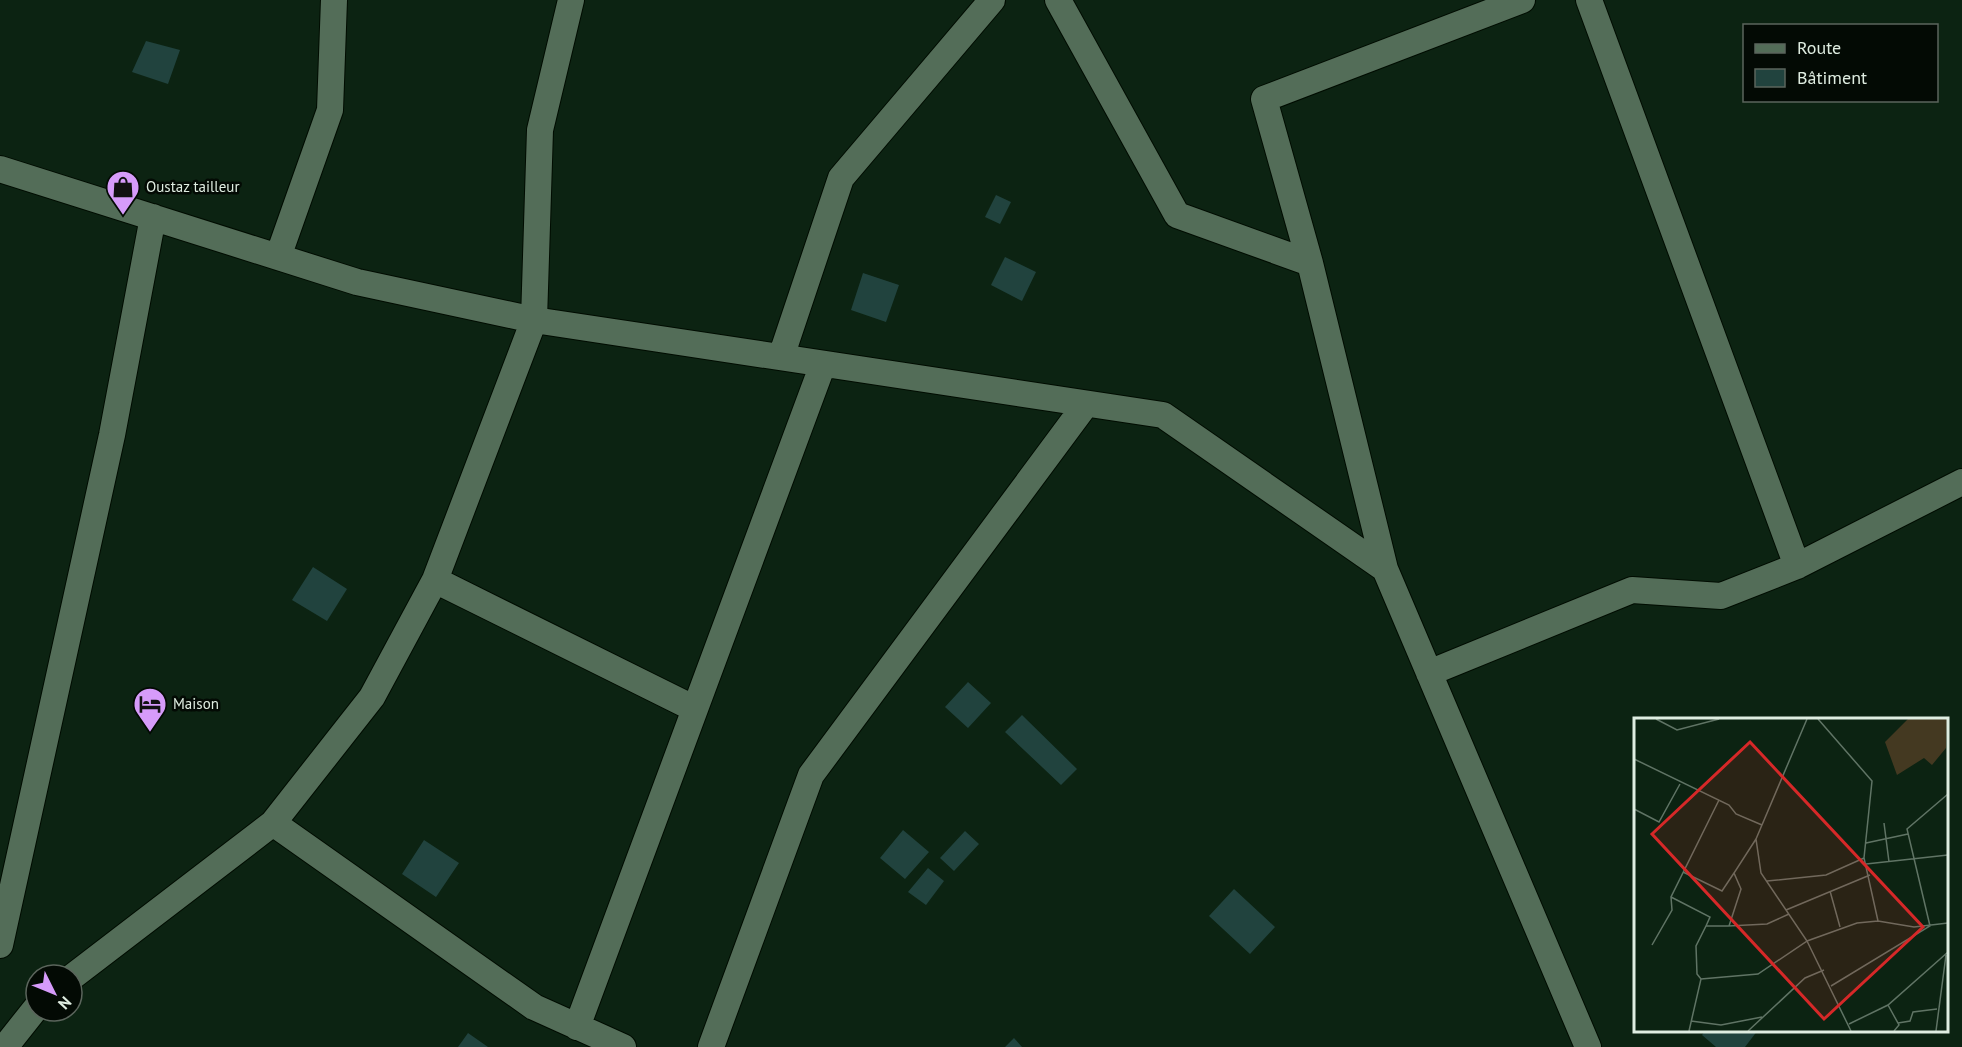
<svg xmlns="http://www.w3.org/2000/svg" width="1962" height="1047" font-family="'PT Sans',sans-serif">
<rect width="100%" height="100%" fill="#0c2312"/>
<!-- building -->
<path fill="#21433e" d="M146,41L180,50L168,84L132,72Z
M996,195L1011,202L1000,224L985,217Z
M1005,257L1036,272L1022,301L991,285Z
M863,273L899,285L886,322L851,310Z
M313,567L347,589L327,621L292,600Z
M968,682L991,703L968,728L945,707Z
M1022,715L1077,769L1061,785L1005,732Z
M903,830L929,852L905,879L880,858Z
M965,831L979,844L954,871L940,858Z
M424,840L459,863L436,897L402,874Z
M928,868L944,881L926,905L908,892Z
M1234,889L1275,927L1250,954L1209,916Z
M1706,1030H1758L1745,1047H1716L1702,1035Z
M468,1033L488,1047H458Z
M1014,1038L1022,1047H1005Z"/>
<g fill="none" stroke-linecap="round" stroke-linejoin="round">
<!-- street casing -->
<g stroke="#000c01" stroke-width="28">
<path id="street" d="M571,0L540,130L534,320L1163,415L1385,569L1588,1047
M1058,0L1177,215L1310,263L1385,569
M1589,0L1797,566
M0,169L357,282L534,320L435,580L372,697L273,823L72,977
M278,257L330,110L334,0
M1310,263L1264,99L1522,0
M781,357L841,178L992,0
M435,580L695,709
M1429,673L1632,590L1721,596L1797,566L1962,482
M273,823L534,1007L623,1047
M0,945L112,435L153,217
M577,1027L823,364
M5,1047L36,1008
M711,1047L811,775L1086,404"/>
</g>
<!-- street -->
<use href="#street" stroke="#536d58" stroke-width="26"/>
</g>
<!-- icons -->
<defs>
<g id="shop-pin" transform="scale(1.725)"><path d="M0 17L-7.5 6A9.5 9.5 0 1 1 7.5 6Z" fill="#d69bfa" stroke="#030a04"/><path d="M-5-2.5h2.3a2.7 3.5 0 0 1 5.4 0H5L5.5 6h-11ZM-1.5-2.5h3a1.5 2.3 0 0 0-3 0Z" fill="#111"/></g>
<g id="hotel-pin" transform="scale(1.725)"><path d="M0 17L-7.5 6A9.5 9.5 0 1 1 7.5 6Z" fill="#d69bfa" stroke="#030a04"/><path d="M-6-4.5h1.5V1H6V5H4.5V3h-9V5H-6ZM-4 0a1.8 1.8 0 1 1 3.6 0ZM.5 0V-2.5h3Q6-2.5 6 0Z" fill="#111"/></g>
</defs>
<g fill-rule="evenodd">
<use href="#shop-pin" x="123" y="187"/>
<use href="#hotel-pin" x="150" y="704"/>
</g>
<g text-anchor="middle" stroke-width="5" stroke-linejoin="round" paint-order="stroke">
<!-- poi labels -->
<g font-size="15" fill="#dfede1" stroke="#030a04" text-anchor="start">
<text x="146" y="192">Oustaz tailleur</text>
<text x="173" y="709">Maison</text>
</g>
</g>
<!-- overview -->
<g transform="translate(1634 718)">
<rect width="314" height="314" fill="#0c2312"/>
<path d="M274,1H313L312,30L298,47L290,40L263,57L251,24Z" fill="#443921"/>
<path fill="none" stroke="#607465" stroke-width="1.5" d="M22,1L43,12L85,1M184,1L238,63L230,140L244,203M0,41L95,87L102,96L128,107M0,91L25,104L46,66M250,105L255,144M122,121L100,155L107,171L95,208L133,206L155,196M232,125L274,116M232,146L314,137M49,154L88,173L100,155M133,163L192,157L230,140M196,173L206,209M37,179L76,199L72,208M152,192L236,157M18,227L38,192L37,179L85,82M67,261L124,256L173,223L127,155L122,121L173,1M197,268L296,208L273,111L314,76M254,287L265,307L260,313M57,303L87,307L128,299M264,305L276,303L279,294L303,291M215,306L254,287L314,234M55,313L67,261L63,256L62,228L72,208H95M114,313L171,260L190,252M217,313L173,223L223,205L244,203L280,209L314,205M302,313L312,237"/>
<path fill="#d62828" fill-opacity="0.15" stroke="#d62828" stroke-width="3" d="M116,24L289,209L190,301L18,116Z"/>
<rect width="314" height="314" fill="none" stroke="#dfede1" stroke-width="3"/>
</g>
<!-- legend -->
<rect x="1743" y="24" width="195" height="78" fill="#030a04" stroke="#5b655c" stroke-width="1.5"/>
<rect x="1755" y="44" width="30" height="9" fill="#536d58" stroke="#5b655c" stroke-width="1.5"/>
<text x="1797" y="54" font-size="18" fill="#dfede1">Route</text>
<rect x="1755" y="69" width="30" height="18" fill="#21433e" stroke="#5b655c" stroke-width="1.5"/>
<text x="1797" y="84" font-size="18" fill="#dfede1">Bâtiment</text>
<!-- north arrow -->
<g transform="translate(54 993) rotate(133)"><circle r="28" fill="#030a04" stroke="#5b655c" stroke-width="1.5"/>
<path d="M0-4.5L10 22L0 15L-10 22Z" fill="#d69bfa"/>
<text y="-9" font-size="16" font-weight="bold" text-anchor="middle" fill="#dfede1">N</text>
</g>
</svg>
